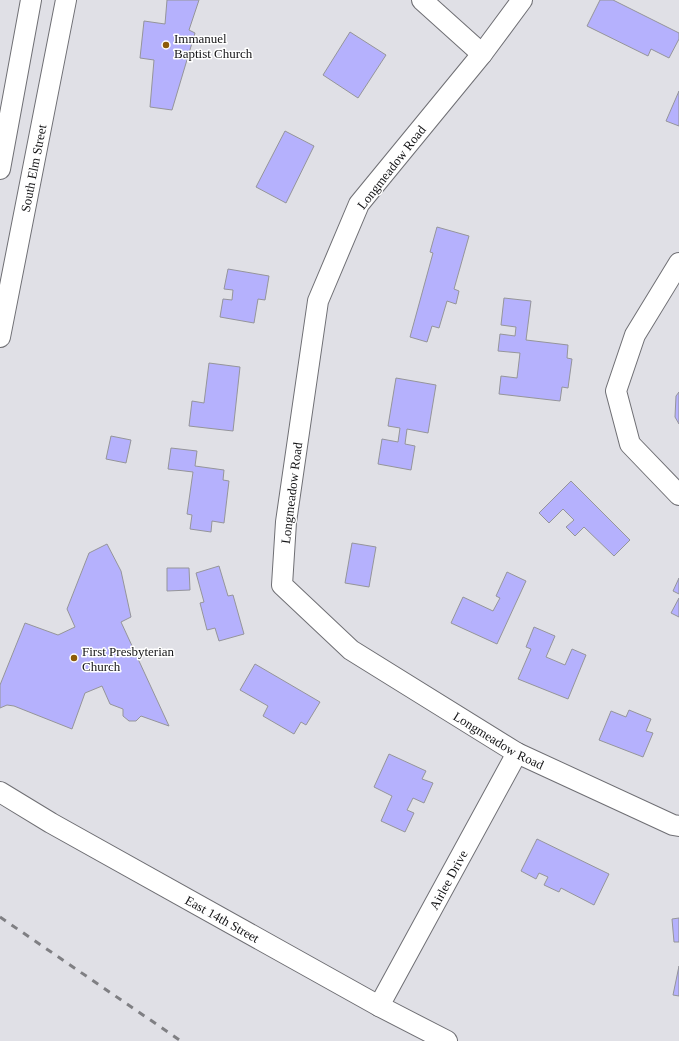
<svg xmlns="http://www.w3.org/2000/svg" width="679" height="1041" font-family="'Times New Roman',serif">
<rect width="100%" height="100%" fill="#e0e0e6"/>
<!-- building -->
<path fill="#b5b1fd" stroke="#95959a" d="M167,0H199L189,30L195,33L172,110L150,107L154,60L140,58L144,21L165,24Z
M600,0H613L679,33V39L669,58L651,49L648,56L587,26Z
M350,32L386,55L358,98L323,75Z
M679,91V126L666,121Z
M285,131L314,146L286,203L256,187Z
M437,227L469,236L454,289L459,291L456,304L447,301L439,328L432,326L427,342L410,337L433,253L430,252Z
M228,269L269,276L265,300L258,299L254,323L220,317L223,299L232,300L233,290L224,289Z
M504,298L531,301L526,340L568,345L567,358L572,359L568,388L562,387L560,401L499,394L501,376L517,378L520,353L498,351L500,334L515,336L516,327L501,325Z
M209,363L240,367L233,431L189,426L192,401L204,403Z
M396,378L436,385L428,433L407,429L405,444L415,446L411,470L378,464L382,439L398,442L400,428L388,426Z
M679,392V424L675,417L676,396Z
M111,436L131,440L126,463L106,459Z
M171,448L197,451L195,466L224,470L223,480L229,481L224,523L212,521L211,532L190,529L192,515L187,514L193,472L168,469Z
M571,481L630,540L614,556L584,527L575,536L566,527L574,520L563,509L549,523L539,513Z
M352,543L376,547L369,587L345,583Z
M107,544L121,571L131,617L121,622L169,726L141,716L136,721H129L123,716V709L110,704L102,686L85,693L72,729L14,706L7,705L0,708V685L25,623L58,635L75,627L67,609L89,553Z
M219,566L228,596L233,595L244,634L219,641L215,628L207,630L200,603L204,602L196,573Z
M167,568H189L190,590L167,591Z
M507,572L526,581L497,644L451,623L463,597L493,611L500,598L496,596Z
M679,578V594L673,591Z
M679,598V617L671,613Z
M534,627L555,636L546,657L565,665L572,649L586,655L568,699L518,679L531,649L526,647Z
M255,664L320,702L306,725L301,722L294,734L263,716L268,706L240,690Z
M629,710L651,719L646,731L653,733L643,757L599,740L611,711L626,717Z
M389,754L426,771L422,779L433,783L424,803L413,798L407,810L414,813L405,832L381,821L392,796L374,787Z
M537,839L609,874L594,905L561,888L559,892L544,885L548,877L539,873L536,879L521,871Z
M679,918V942H674L672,919Z
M679,966V996L673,995Z"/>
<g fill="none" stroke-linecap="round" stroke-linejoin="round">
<!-- minor casing -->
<g stroke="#6f6f74" stroke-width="22">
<g id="minor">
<path d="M422,0L482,54"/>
<path id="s1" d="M522,0L482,54L359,204L318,301L286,522L282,585L351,650L517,753L673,825L679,826"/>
<path d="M0,169L31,0"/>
<path d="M679,263L635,335L616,391L630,444L679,495"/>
<path id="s2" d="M0,337L66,0"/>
<path id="s3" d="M0,792L51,823L379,1006L447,1041"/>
<path id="s4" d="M379,1006L517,753"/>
</g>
</g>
<!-- minor -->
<use href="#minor" stroke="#fff" stroke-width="20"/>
<!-- rail -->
<path stroke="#7f7f83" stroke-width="3" stroke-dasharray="7 7" stroke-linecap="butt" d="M0,917L181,1041"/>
</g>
<!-- markers -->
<g fill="#8d5b08" stroke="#fff" stroke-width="1.5">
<circle cx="166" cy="45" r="4"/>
<circle cx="74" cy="658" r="4"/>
</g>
<g text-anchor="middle" stroke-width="3" stroke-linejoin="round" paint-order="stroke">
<!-- poi labels -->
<g font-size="13" fill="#141416" stroke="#fff" text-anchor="start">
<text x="174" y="43">Immanuel<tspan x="174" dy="15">Baptist Church</tspan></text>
<text x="82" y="656">First Presbyterian<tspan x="82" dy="15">Church</tspan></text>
</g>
<!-- street labels -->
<g font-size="13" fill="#141416" stroke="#fff">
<text transform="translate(391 167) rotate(-52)" y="5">Longmeadow Road</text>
<text dy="5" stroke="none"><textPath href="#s2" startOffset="172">South Elm Street</textPath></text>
<text transform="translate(291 493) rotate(-83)" y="5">Longmeadow Road</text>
<text dy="5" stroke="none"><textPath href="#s1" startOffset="921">Longmeadow Road</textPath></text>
<text dy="5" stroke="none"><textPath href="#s4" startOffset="144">Airlee Drive</textPath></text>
<text dy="5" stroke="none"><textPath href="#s3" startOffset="256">East 14th Street</textPath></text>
</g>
</g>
</svg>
